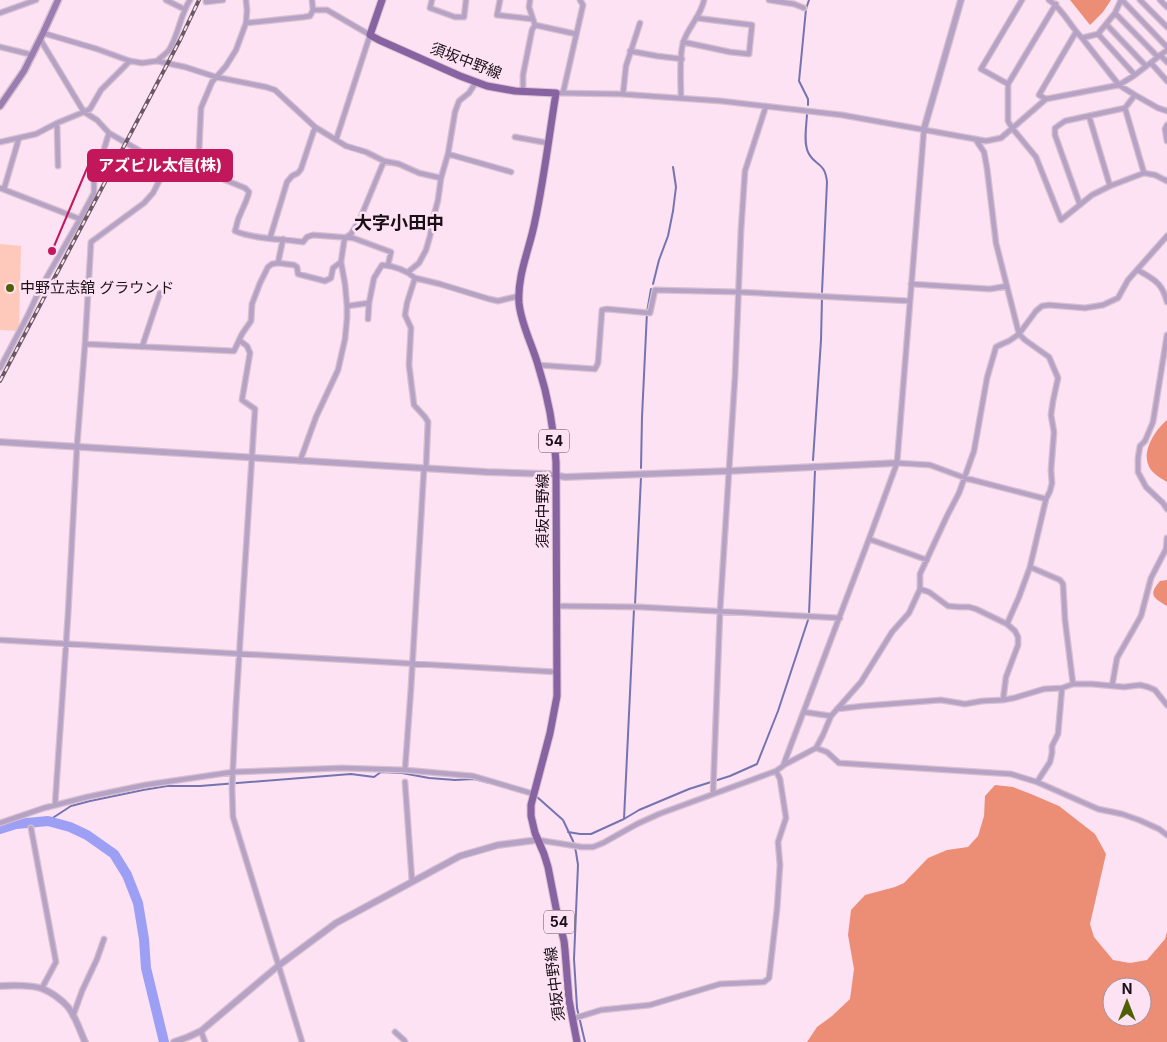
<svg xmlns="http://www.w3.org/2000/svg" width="1167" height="1042" font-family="Inter,'Noto Sans JP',sans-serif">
<rect width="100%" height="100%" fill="#fce2f3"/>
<!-- green -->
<path fill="#fec8ba" d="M0,244L21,246L19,331L0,330Z"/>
<!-- forest -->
<path fill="#ec8e75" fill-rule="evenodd" d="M1070,0H1111L1103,12L1090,25Z
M1167,420V482C1162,479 1155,475 1151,470C1139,454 1155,430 1167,420Z
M1167,580V606C1153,598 1148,595 1160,581Z
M995,785L1013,787L1031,794L1059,806L1095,834L1106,854L1090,924L1094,937L1113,960L1130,963L1147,960L1165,939L1167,932V1042H807L817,1027L832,1016L850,999L854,969L848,935L851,910L865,895L895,887L904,883L928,858L947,850L968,847L978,836L984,816L985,796ZM1112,987H1142V1017H1112Z"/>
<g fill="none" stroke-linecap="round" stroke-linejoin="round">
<!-- stream -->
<path stroke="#7574b1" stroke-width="2" d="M808,105V99L799,81L806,9L809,0
M807,112C807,124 803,141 808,152C814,166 825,161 827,182L822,292
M653,284L659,260L668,236L673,211L676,187L673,167
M813,460L821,340L822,298
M641,468L642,417L647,312L651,289
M635,605L641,477
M809,614L815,470
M536,796L563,820L573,841L576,852L578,865L574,959L577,1008L585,1042
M624,819L634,609
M48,821L71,806L90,801L143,790L167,786H200L351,774L374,777L381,772L402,773L429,778L455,780L474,779L489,783
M568,832L580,834H591L624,819L639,810L689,789L730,776L757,764L778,711L808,620"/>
<!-- river -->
<path stroke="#9c9ff3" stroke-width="10" d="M0,829L16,824L48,821L70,827L87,835L114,854L127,875L138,903L144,939L146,968L164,1042"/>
<!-- minor casing -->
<g stroke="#d8c0d0" stroke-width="7">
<path id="minor" d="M166,0L184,9
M206,0V2L223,0
M312,0L313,10H327L370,35L336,140
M432,0L430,8L455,17H464L466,0
M500,0L497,15L532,19
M769,0L794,4L804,8
M1022,0L981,69L1008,84L1056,4
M1049,0C1063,9 1070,26 1082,38L1119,85L1135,95L1158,108L1167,111
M1122,0L1167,47
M1140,0L1167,27
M1160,0L1167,7
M0,13L36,0
M1115,13L1158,57
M246,23L304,17L310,16L313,10
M1106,24L1146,66
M535,25L576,34
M43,33L97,49L130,61L142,63L157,61L185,67L216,77L266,87L275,90L315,127L346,146L366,152L384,161L399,164L419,173L441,178
M1098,34L1135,75
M1082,38L1098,34L1115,13L1121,0
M40,39L84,112L97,120L109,133L154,159L194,166L203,171L245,188L249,192C247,201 243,207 240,215C237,220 237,226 235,231C253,239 283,239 303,242L307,237L313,235L353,238L391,252L388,265
M683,42L730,52L749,54L752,25L696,18
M0,47L33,55
M630,51L657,56L682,59
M1160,55L1167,62
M157,61C161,57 166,54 169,50C179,34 180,15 190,0
M1151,63L1167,81
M1008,84V121L1012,128L1036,157L1061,220L1092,195L1110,186L1144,173L1155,175L1167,181
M523,92V75L532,30L535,25L529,7L530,0
M556,93L620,94L721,101L842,115L986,141L1001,138L1046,99L1119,85L1135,75L1167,50
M563,93L583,5L580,0
M623,94L626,66L640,23
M681,98C681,83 679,57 683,43C688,27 701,16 704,0
M1046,99L1039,95L1076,32
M1125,108L1144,173
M1089,116L1110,186
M57,123L58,166
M1167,125L1165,129L1167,141
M515,137L548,143
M976,140L984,152L987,168L996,243L1019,334L1025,340L1049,357L1058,378L1053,401L1051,415L1054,432L1051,470L1052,483L1050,491L1046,499L1030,567L1019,597L1007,624
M0,142L36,134L57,123L84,112L90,109L101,90L130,61
M448,154L511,172
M194,166L199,151L201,108L212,82L226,66L236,50L246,23L247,10L246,0
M0,188L80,219L94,193V181L109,133
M4,189L19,138
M1080,205L1055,135V128L1065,121L1125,108L1135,95
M270,238L287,182L292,176L298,173L301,169L315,127
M278,263L283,239
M1138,270C1154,280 1162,282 1167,302
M408,272L419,263L426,250L430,236L433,219L438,200L441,178L448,154L455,112L459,101L469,93L476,82
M911,284L990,289L1007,286
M347,306L369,303
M368,319L369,303L374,278L382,265C394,266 406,270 415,278
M1167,335L1153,422L1145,441L1140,446L1138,458V472L1146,487L1163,503L1167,509
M239,340L247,346L250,353L242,400L255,409L236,705L232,788L233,817L302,1042
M85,344L234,351L242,334L251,321L252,304L260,283L268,267L272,264L278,263L294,265L297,267L298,274L325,281L331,278L333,268L341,262
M142,347L160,293
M538,365L595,369L598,363L602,310L607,309L650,313L655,290L738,292L910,301
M0,368L28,315L40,289L80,219
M300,461L316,417L338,370L345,339L347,318V306L345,284L341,262L344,242L345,238L351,234L360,219L384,161
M897,463L930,465L965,478L1046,499
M426,468L428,422L425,417L414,405L409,365L411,328L405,315L407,303L415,278L440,284L489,299L498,301L519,296
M869,539L927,560
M1030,567L1060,580L1063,584L1065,620L1073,684
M920,589L929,592L948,606L959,607H969L976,609L1007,624L1015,631L1018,637V645L1006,677L1003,700
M557,606L640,607L840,618
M0,640L557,672
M1112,686L1117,658L1141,616L1151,578L1166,549L1167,538
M837,709L863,706L941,700L965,704L982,701L1003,700L1014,698L1044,689L1062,688L1073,684H1092L1124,687L1140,685L1148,687L1155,690L1167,705
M804,712L831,716
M816,748L827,752L839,763L1011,774L1037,782L1098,809L1122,814L1139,820L1159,829L1167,835
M784,765L816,748L823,735L831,716L861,682L892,632L909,613L920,589V574L947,516L959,493L974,451L987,378L996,347L1002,344L1009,341L1019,334L1036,311L1042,306L1049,305L1085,308L1103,305L1118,298L1128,280L1167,236
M405,770L411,688L424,468
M405,782L412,881
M1037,782L1050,762L1052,753V746L1058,734L1062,688
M713,794L720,611L735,377L741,230L745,171L766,106
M55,805L68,615L77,446L85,344L91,242L144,203L153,193L169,162
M0,823L44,808L87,797L145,785L233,772L342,768L405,770L473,776L534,794
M31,828L56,962L42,988
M538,840L582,847H593L603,843L637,824L659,814L776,771L783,766L869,539L897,463L924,129
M73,1016L82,991L97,959L104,939
M572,1019L601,1010L650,1005L720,984L764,982L769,978L777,909L780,865L778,842L786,818L780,779L776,771
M201,1031L205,1042
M395,1032L404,1040L405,1042"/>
</g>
<!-- tertiary casing -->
<g stroke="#d8c0d0" stroke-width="8">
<path id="tertiary" d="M924,129L961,0
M0,442L487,472L548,474L565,477L729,471L897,463
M0,986C11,985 33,985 43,989C51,992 62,1000 68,1007C76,1017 80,1031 85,1042
M174,1042L188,1037L201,1031L278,966L336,923L460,856L498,845L537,840"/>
</g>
<!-- secondary casing -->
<g stroke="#d8c0d0" stroke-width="9">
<path id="secondary" d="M0,106L24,71L43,33L58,0"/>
</g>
<!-- primary casing -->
<g stroke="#d8c0d0" stroke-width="9">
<path id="primary" d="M382,0L370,35L379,40L460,76L487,86L515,91L556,93C549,136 544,179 535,221C530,248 517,275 519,303C521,324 532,344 538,365C548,396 554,429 556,462L557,696L550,733L531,805V816L535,833L544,854L548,867L556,908L564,941L565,950L569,1000L577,1042"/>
</g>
<!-- minor -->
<use href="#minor" stroke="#b5a2c5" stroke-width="4.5"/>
<!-- tertiary -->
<use href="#tertiary" stroke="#b5a2c5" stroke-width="5.5"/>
<!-- secondary -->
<use href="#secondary" stroke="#9b7db1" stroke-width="6"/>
<!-- primary -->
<use href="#primary" stroke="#8863a2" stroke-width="7"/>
<!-- rail casing -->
<g stroke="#6a5964" stroke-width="4">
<path id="rail" d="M0,381L180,40L199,0"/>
</g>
<!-- rail -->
<use href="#rail" stroke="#fce2f3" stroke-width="2" stroke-dasharray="5.5" stroke-linecap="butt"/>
</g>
<!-- markers -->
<circle fill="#4f6004" stroke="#fce2f3" stroke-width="2" cx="10" cy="288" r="5"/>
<g text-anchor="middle" stroke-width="5" stroke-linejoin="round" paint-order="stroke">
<!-- shield labels -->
<g fill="#fce2f3" stroke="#5e4f5a" stroke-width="1">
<rect x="539" y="429.5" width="30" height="23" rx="4"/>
<rect x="544" y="910.5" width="30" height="23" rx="4"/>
</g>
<g font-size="14" font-weight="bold" fill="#1b1018">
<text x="554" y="446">54</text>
<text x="559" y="927">54</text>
</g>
<!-- street labels -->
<g font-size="15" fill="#1b1018" stroke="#fce2f3">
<text transform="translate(466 61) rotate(21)" y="5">須坂中野線</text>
<text transform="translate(543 511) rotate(-90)" y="5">須坂中野線</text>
<text transform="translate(555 984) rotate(-97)" y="5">須坂中野線</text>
</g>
<!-- poi labels -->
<g font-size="15" fill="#1b1018" stroke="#fce2f3" text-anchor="start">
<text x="20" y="293">中野立志舘 グラウンド</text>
</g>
<!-- quarter labels -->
<g font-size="18" font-weight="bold" fill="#1b1018" stroke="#fce2f3">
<text x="399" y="229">大字小田中</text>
</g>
</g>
<!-- callouts -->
<path fill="none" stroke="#c2185b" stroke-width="2" d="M52 251L88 166"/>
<circle fill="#c2185b" stroke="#fce2f3" stroke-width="2" cx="52" cy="251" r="5"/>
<rect fill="#c2185b" stroke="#c2185b" stroke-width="2" x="88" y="150" width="144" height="31" rx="5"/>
<g font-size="16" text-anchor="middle" font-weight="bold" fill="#fff">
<text x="160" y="171">アズビル太信(株)</text>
</g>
<!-- north arrow -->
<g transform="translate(1127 1002)"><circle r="24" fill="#fce2f3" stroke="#a28e9b"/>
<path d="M0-4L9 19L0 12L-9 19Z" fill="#4f6004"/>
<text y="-8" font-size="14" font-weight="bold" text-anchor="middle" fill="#1b1018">N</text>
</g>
</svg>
